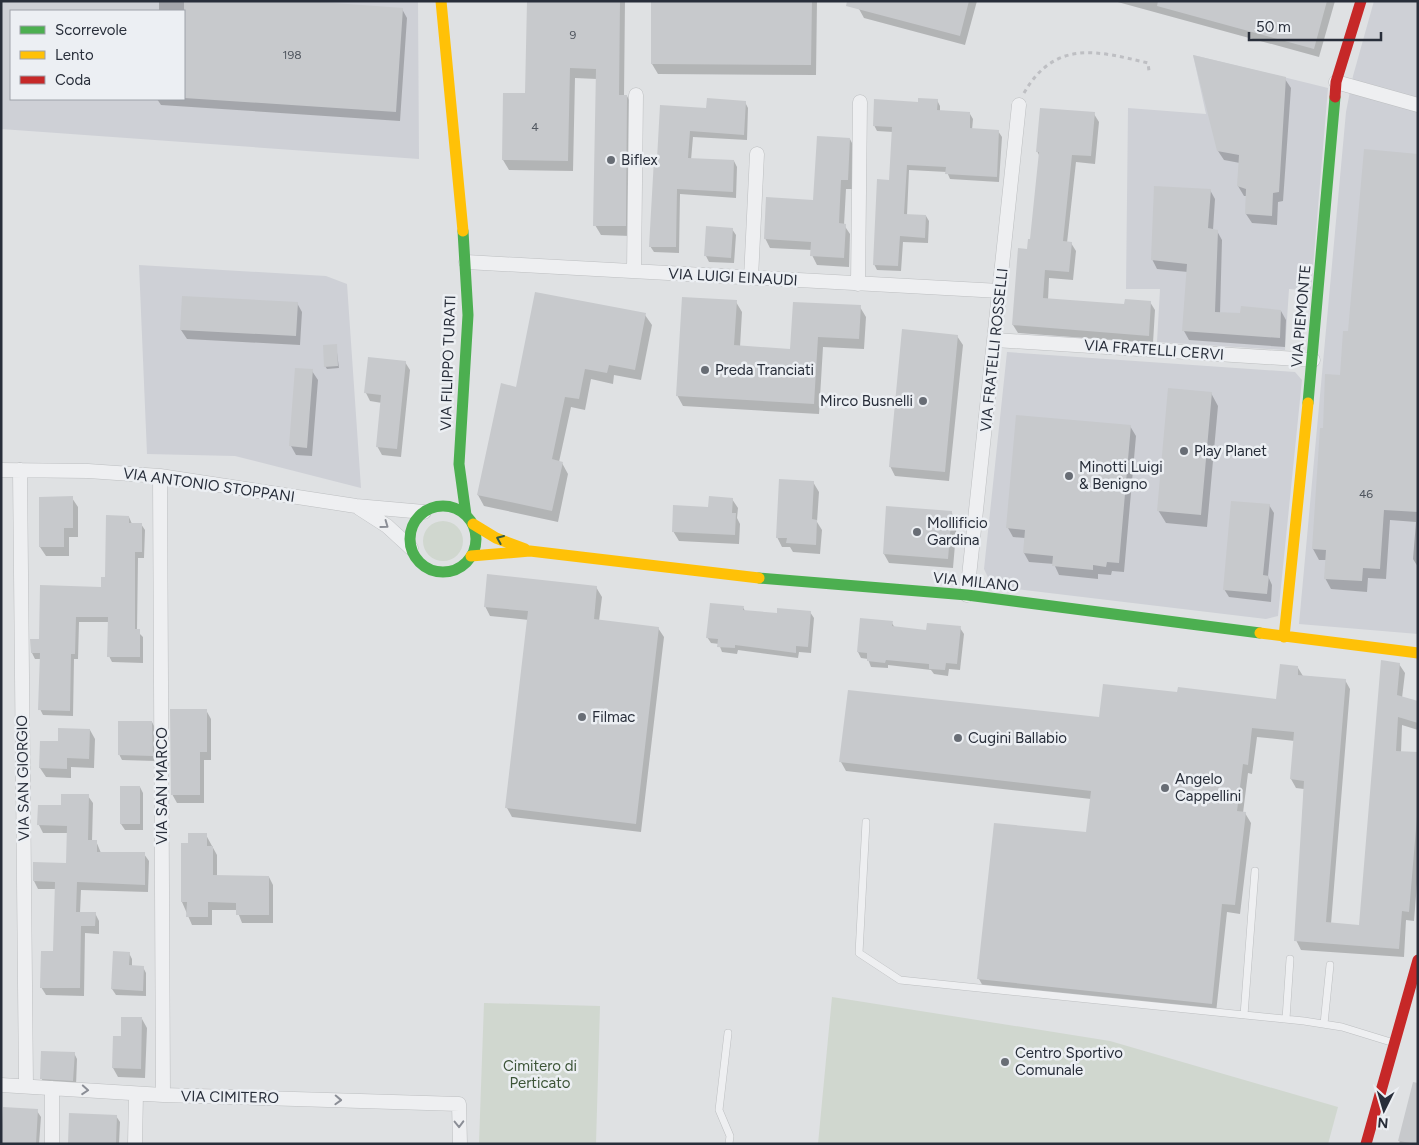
<svg xmlns="http://www.w3.org/2000/svg" width="1419" height="1145" font-family="Figtree,sans-serif">
<rect width="100%" height="100%" fill="#dfe1e3"/>
<!-- built -->
<path fill="#ced0d6" fill-rule="evenodd" d="M1,1H418L419,159L1,129ZM11,11H184V99H11Z
M1374,1H1418V634L1299,624L1346,112L1353,76Z
M1193,55L1328,88L1311,291L1289,289L1285,350L1157,342L1160,289H1126L1128,108L1206,114Z
M139,265L326,276L347,284L361,488L235,456L147,454Z
M1007,352L1295,372L1302,380L1278,616L1266,619L992,586L984,569Z"/>
<!-- green -->
<path fill="#d0d7cf" d="M423 541a20 20 0 1 1 40 0a20 20 0 1 1-40 0Z
M832,997L1110,1041L1338,1107L1328,1144H818Z
M484,1003L600,1006L596,1144L479,1143Z"/>
<!-- shadow -->
<path fill="#0003" d="M159,1H288L402,9L407,18L400,121L161,105L157,99H184V11H159Z
M528,1H625L624,96H627L632,106L631,236L601,235L595,225L597,79L575,78L573,171L509,170L503,160L527,94Z
M652,1H817L816,75L658,74L652,64Z
M861,1H977L965,45L864,18L859,9Z
M1114,1H1335L1319,57Z
M1285,79L1291,88L1283,201L1278,202L1277,225L1252,223L1246,214L1247,196H1244L1238,186L1240,163L1224,160L1218,151Z
M937,100L940,106V112L970,114L973,119L972,130L998,131L1002,137L999,182L950,179L947,172L909,170L907,215L926,216L929,221L928,243L903,242L901,271L877,270L874,264L890,181L893,132L877,131L874,125L919,103Z
M745,102L748,108L747,140L693,137L691,160L734,161L737,167L736,198L680,194L679,253L654,252L650,246L658,161L708,109Z
M1094,114L1099,122L1095,164L1076,162L1067,243H1071L1076,251L1073,280L1049,278L1048,300L1125,305L1150,302L1155,310L1153,343L1018,333L1013,325L1031,240L1040,157L1037,151Z
M850,139L855,149L853,189H846L844,225L850,234L849,267L817,265L812,255V250L770,248L765,238L814,201Z
M1418,155V567L1413,559L1416,522L1390,520L1386,579L1368,578L1367,592L1331,589L1325,578L1327,560H1319L1313,549L1324,430L1341,376L1349,332Z
M1210,190L1215,199L1213,230L1217,231L1222,240L1220,314H1242L1281,311L1286,320L1285,347L1189,340L1184,331L1188,272L1157,269L1152,259Z
M732,229L736,235L734,263L709,262L706,256Z
M736,302L742,312L740,347L791,350L860,307L866,317L864,349L823,347L819,414L683,406L677,395Z
M297,303L302,312L300,345L187,339L181,330Z
M645,315L652,325L641,380L614,375L613,384L591,379L585,410L571,407L559,462L562,463L568,474L558,522L484,506L478,495L517,389Z
M957,336L963,345L949,481L895,476L890,466Z
M336,345L339,368L327,369L325,366Z
M405,362L410,370L401,457L382,455L377,446L382,403L370,401L366,393Z
M312,371L318,380L312,456L296,455L291,446Z
M1211,393L1218,406L1207,527L1166,523L1158,510Z
M1130,426L1136,436L1124,572L1112,571L1111,575L1098,574V579L1059,575L1054,564L1029,562L1024,553L1025,538L1013,537L1008,528Z
M813,482L819,492L817,522L822,530L820,554L793,552L790,547H782L777,537Z
M72,498L78,507V537H69V556H46L40,547Z
M732,499L738,508L737,518L740,524L739,544L679,541L673,531L710,508Z
M1269,505L1274,513L1268,576L1272,585L1271,602L1229,597L1224,589Z
M951,512L957,521L953,568L889,563L884,554Z
M129,517L132,524H141L145,530L144,558H138L137,631L143,637V663L112,662L109,656V622H79L78,659H74L73,716L43,715L40,709L41,659H35L32,653L40,640L102,588Z
M596,587L602,597L599,621L658,628L664,637L641,832L512,817L507,808L529,620L490,616L485,606Z
M743,607L745,611L778,614L810,612L814,618L811,653L799,652L798,658L738,650L737,654L722,652L719,644L711,643L707,637Z
M892,623L895,628L928,631L960,628L964,634L960,670L949,669L948,676L934,674L931,670L888,665V668L871,667L868,659L861,658L858,652Z
M1399,664L1405,673L1402,698L1418,704V730L1402,725L1401,752L1418,754V871L1414,921L1406,920L1404,957L1301,950L1296,940L1304,789L1296,788L1291,779L1295,741L1257,737L1252,774L1248,773L1243,813H1245L1251,823L1240,914L1227,912L1216,1013L984,988L979,979L1087,834L1091,799L846,771L841,762L1100,719L1178,694L1278,700L1298,668L1303,676L1345,680L1350,689L1331,924L1360,926Z
M206,710L211,719V760H204V803H177L172,794Z
M152,722L155,728V761L122,760L119,754Z
M90,730L95,739L94,768L71,767V778L46,777L40,768L41,742H59Z
M140,787L143,793V830H125L121,824Z
M88,796L93,803L92,841H96L101,853L144,854L149,861L148,892L81,890L80,913H95L99,921V934L85,933L84,996L46,995L41,987L54,953L56,889H38L34,881L67,864L68,833H43L39,825L62,807Z
M206,835L217,855V876L269,877L273,885V923H242L237,910H212V925H192L182,902L189,844Z
M129,953L132,959V967H143L146,973V996L116,995L112,989Z
M142,1019L147,1028L145,1078L118,1077L113,1068L122,1037Z
M74,1053L77,1059L76,1086L45,1084L41,1078Z
M1409,1102L1418,1144H1399Z
M37,1111L41,1117L39,1144H2Z
M116,1116L120,1122L119,1144H69Z"/>
<!-- building -->
<path fill="#c7c9cc" d="M184,1H307L403,8L396,112L184,98Z
M527,1H620L619,95H627L626,226H593L596,69L570,68L568,161L502,160L503,93H525Z
M651,1H812L811,65L651,64Z
M847,1H969L960,36L846,6Z
M1158,1H1327L1314,49L1157,6Z
M1193,55L1286,77L1279,192L1273,193L1272,216L1245,214L1246,189L1237,186L1239,155L1217,151Z
M707,98L746,101L744,135L690,131L688,158L734,160L733,192L677,189L676,247H649L654,159H657L660,105L706,108Z
M918,98L938,99L937,110L970,112V128L999,130L997,177L945,174L946,167L907,165L904,214L926,215L925,238L900,236L898,266L873,265L877,179L889,180L892,127L873,126L874,99L918,102Z
M1040,108L1095,112L1091,156L1072,155L1063,241L1072,242L1069,272L1045,270L1043,298L1124,304L1125,299L1151,301L1149,336L1012,325L1018,248L1027,249L1028,239H1030L1039,152H1036Z
M817,136L850,138L848,180H841L839,223L846,224L844,258L810,256L811,242L764,239L766,197L813,200Z
M1364,149L1418,154V512L1384,510L1380,569L1363,568L1362,581L1324,579L1326,550L1312,549L1320,428H1323L1325,374L1340,375L1343,331H1348Z
M1154,186L1211,189L1208,228L1218,230L1215,312L1240,313L1241,306L1281,310L1280,338L1182,331L1187,264L1151,260Z
M706,226L733,228L731,258L704,256Z
M535,292L646,313L635,370L609,365L607,373L585,369L579,399L565,397L552,459L563,462L552,511L477,495L501,383L516,387Z
M182,296L298,302L296,336L180,330Z
M682,297L737,300L734,345L790,349L793,302L861,305L859,339L818,337L814,404L676,396Z
M902,329L958,335L945,472L889,467Z
M337,344L338,366L324,367L323,345Z
M368,357L406,361L397,449L376,447L381,395L364,393Z
M295,368L313,369L307,448L289,446Z
M1168,388L1212,392L1201,515L1157,511Z
M1016,415L1131,425L1119,563L1107,562L1106,567L1093,565V570L1052,566L1053,556L1023,553L1025,530L1006,528Z
M779,479L814,481L812,519L817,520L816,545L786,543L787,538H776Z
M73,496V528H64V547H39V497Z
M709,496L733,498L732,513H736L735,535L672,532L673,505L708,507Z
M1231,501L1270,504L1263,575L1269,576L1267,594L1223,590Z
M886,506L952,511L948,559L883,554Z
M106,515L129,516V523H142V552H135V629H140V657H107L108,617H76L75,654H71L70,711L38,710L40,653H31L30,639H39L40,585L101,587V577H105Z
M487,574L597,586L594,619L659,627L636,824L505,808L528,611L484,607Z
M710,603L744,606L743,610L777,613V608L811,611L808,647L796,646V653L735,645V648L717,647L718,639L706,638Z
M860,618L893,621L892,626L926,630L927,623L961,626L957,664L946,663L945,670L929,669V664L886,660L885,663L867,661V653L857,652Z
M1381,660L1400,663L1397,695L1418,701V723L1398,717L1396,751L1418,752V805L1409,912L1402,911L1399,949L1294,941L1304,781L1290,779L1294,732L1252,728L1248,765L1243,764L1237,811L1246,812L1235,905L1222,904L1212,1004L977,979L994,823L1086,832L1091,791L839,762L848,690L1099,717L1103,684L1177,692L1178,687L1276,699L1280,664L1298,666V675L1346,679L1326,922L1359,925Z
M170,709H207V752H200V795H171Z
M118,721H152L153,756L118,755Z
M58,728L90,729L89,759L67,758V769L39,768L40,741H58Z
M120,786H140V824H120Z
M61,794H89L88,840H97V852H145V885L77,882L76,912H96L95,926H81L80,988H40L41,951H53L55,882L33,881V862L66,863L67,826L37,825L38,805H61Z
M188,833H207V846H213V875L269,876V915H236V903L208,902V917H186L187,902H181V843H188Z
M113,951L130,952L129,965L144,966L143,991L111,989Z
M121,1017H142L141,1069L112,1068L113,1036H121Z
M41,1051L75,1052L73,1081L40,1079Z
M1413,1082L1418,1083V1144L1398,1141Z
M3,1107L38,1109L36,1144H1Z
M69,1113L117,1115L116,1144H68Z"/>
<g fill="none" stroke-linecap="round" stroke-linejoin="round">
<!-- lane casing -->
<g stroke="#bdbfc1" stroke-width="8">
<path id="lane" d="M866,822L859,953L900,980L1304,1021L1342,1027L1394,1043
M1244,1015L1255,871
M1286,1019L1290,959
M1324,1024L1330,965
M728,1033L719,1110L730,1136L729,1144"/>
</g>
<!-- street casing -->
<g stroke="#bdbfc1" stroke-width="15">
<path id="street" d="M1336,82L1418,105
M466,262L1000,291
M634,271L636,95
M751,278L757,154
M858,284L860,102
M995,340L1313,360
M1,470L88,471L160,476L356,506L424,512
M20,470L26,1086
M160,476L163,1095
M359,508L387,526L411,548
M967,595L1019,105
M1,1085L163,1095L459,1104L460,1144
M52,1088V1144
M135,1144L136,1094"/>
</g>
<!-- path -->
<path stroke="#bebfc3" stroke-width="3" stroke-dasharray="4 4" stroke-linecap="butt" d="M1024,93C1055,39 1098,51 1148,63L1149,71"/>
<!-- lane -->
<use href="#lane" stroke="#eeeff1" stroke-width="7"/>
<!-- street -->
<use href="#street" stroke="#eeeff1" stroke-width="14"/>
<!-- fast -->
<path stroke="#4caf50" stroke-width="11" d="M463,231L468,315L459,464L466,515
M1308,403L1335,97
M410 539a33 33 0 1 1 66 0a33 33 0 1 1-66 0Z
M759,578L967,595L1260,633"/>
<!-- slow -->
<path stroke="#ffc107" stroke-width="11" d="M441,1L463,231
M473,524L496,538L525,549
M471,556L530,551L759,578
M1260,633L1418,653
M1284,637L1308,403"/>
<!-- jam -->
<path stroke="#c62828" stroke-width="11" d="M1335,97L1336,82L1361,1
M1366,1144L1418,960"/>
</g>
<!-- one-way arrows -->
<defs><path id="oneway-chevron" d="M-2-3.5L2.5 0L-2 3.5" fill="none" stroke-width="1.6" stroke-linecap="round" stroke-linejoin="round" transform="scale(1.25)"/></defs>
<g stroke="#8b8e96">
<use href="#oneway-chevron" transform="translate(385 525) rotate(36)"/>
<use href="#oneway-chevron" transform="translate(85 1090) rotate(4)"/>
<use href="#oneway-chevron" transform="translate(338 1100) rotate(2)"/>
<use href="#oneway-chevron" transform="translate(459 1124) rotate(89)"/>
</g>
<use stroke="#355b42" href="#oneway-chevron" transform="translate(500 539) rotate(-157)"/>
<!-- markers -->
<g fill="#686d75" stroke="#eceff3" stroke-width="2">
<circle cx="611" cy="160" r="5"/>
<circle cx="705" cy="370" r="5"/>
<circle cx="923" cy="401" r="5"/>
<circle cx="1184" cy="451" r="5"/>
<circle cx="1069" cy="476" r="5"/>
<circle cx="917" cy="532" r="5"/>
<circle cx="582" cy="717" r="5"/>
<circle cx="958" cy="738" r="5"/>
<circle cx="1165" cy="788" r="5"/>
<circle cx="1005" cy="1062" r="5"/>
</g>
<g text-anchor="middle" stroke-width="5" stroke-linejoin="round" paint-order="stroke">
<!-- number labels -->
<g font-size="12" fill="#50565f">
<text x="573" y="39">9</text>
<text x="292" y="59">198</text>
<text x="535" y="131">4</text>
<text x="1366" y="498">46</text>
</g>
<!-- poi labels -->
<g font-size="15" fill="#282e3a" stroke="#eceff3" text-anchor="start">
<text x="621" y="165">Biflex</text>
<text x="715" y="375">Preda Tranciati</text>
<text x="913" y="406" text-anchor="end">Mirco Busnelli</text>
<text x="1194" y="456">Play Planet</text>
<text x="1079" y="472">Minotti Luigi<tspan x="1079" dy="17">&amp; Benigno</tspan></text>
<text x="927" y="528">Mollificio<tspan x="927" dy="17">Gardina</tspan></text>
<text x="592" y="722">Filmac</text>
<text x="968" y="743">Cugini Ballabio</text>
<text x="1175" y="784">Angelo<tspan x="1175" dy="17">Cappellini</tspan></text>
<text x="1015" y="1058">Centro Sportivo<tspan x="1015" dy="17">Comunale</tspan></text>
</g>
<!-- street labels -->
<g font-size="15" fill="#282e3a" stroke="#eceff3">
<text transform="translate(733 277) rotate(3)" y="5">VIA LUIGI EINAUDI</text>
<text transform="translate(1301 316) rotate(-85)" y="5">VIA PIEMONTE</text>
<text transform="translate(994 350) rotate(-84)" y="5">VIA FRATELLI ROSSELLI</text>
<text transform="translate(1154 350) rotate(4)" y="5">VIA FRATELLI CERVI</text>
<text transform="translate(448 363) rotate(-88)" y="5">VIA FILIPPO TURATI</text>
<text transform="translate(209 485) rotate(8)" y="5">VIA ANTONIO STOPPANI</text>
<text transform="translate(976 582) rotate(6)" y="5">VIA MILANO</text>
<text transform="translate(23 778) rotate(-91)" y="5">VIA SAN GIORGIO</text>
<text transform="translate(162 786) rotate(-90)" y="5">VIA SAN MARCO</text>
<text transform="translate(230 1097) rotate(1)" y="5">VIA CIMITERO</text>
</g>
<!-- park labels -->
<g font-size="15" fill="#3c5437" stroke="#eceff3">
<text x="540" y="1071">Cimitero di<tspan x="540" dy="17">Perticato</tspan></text>
</g>
</g>
<!-- border -->
<rect width="1419" height="1145" fill="none" stroke="#282e3a" stroke-width="5"/>
<!-- legend -->
<rect x="10" y="10" width="175" height="90" fill="#eceff3" stroke="#9ea2a9"/>
<rect x="20" y="26" width="25" height="8" fill="#4caf50" stroke="#9ea2a9"/>
<text x="55" y="35" font-size="15" fill="#282e3a">Scorrevole</text>
<rect x="20" y="51" width="25" height="8" fill="#ffc107" stroke="#9ea2a9"/>
<text x="55" y="60" font-size="15" fill="#282e3a">Lento</text>
<rect x="20" y="76" width="25" height="8" fill="#c62828" stroke="#9ea2a9"/>
<text x="55" y="85" font-size="15" fill="#282e3a">Coda</text>
<!-- north arrow -->
<g transform="translate(1384 1110) rotate(185)" stroke="#eceff3" stroke-width="4" paint-order="stroke">
<path d="M0-4L9 19L0 12L-9 19Z" fill="#282e3a"/>
<text y="-8" font-size="14" font-weight="bold" text-anchor="middle" fill="#282e3a">N</text>
</g>
<!-- scale -->
<path d="M1249 32v8h132v-8" fill="none" stroke="#282e3a" stroke-width="2.5"/>
<text x="1256" y="32" font-size="15" fill="#282e3a" stroke="#eceff3" stroke-width="4" paint-order="stroke">50 m</text>
</svg>
